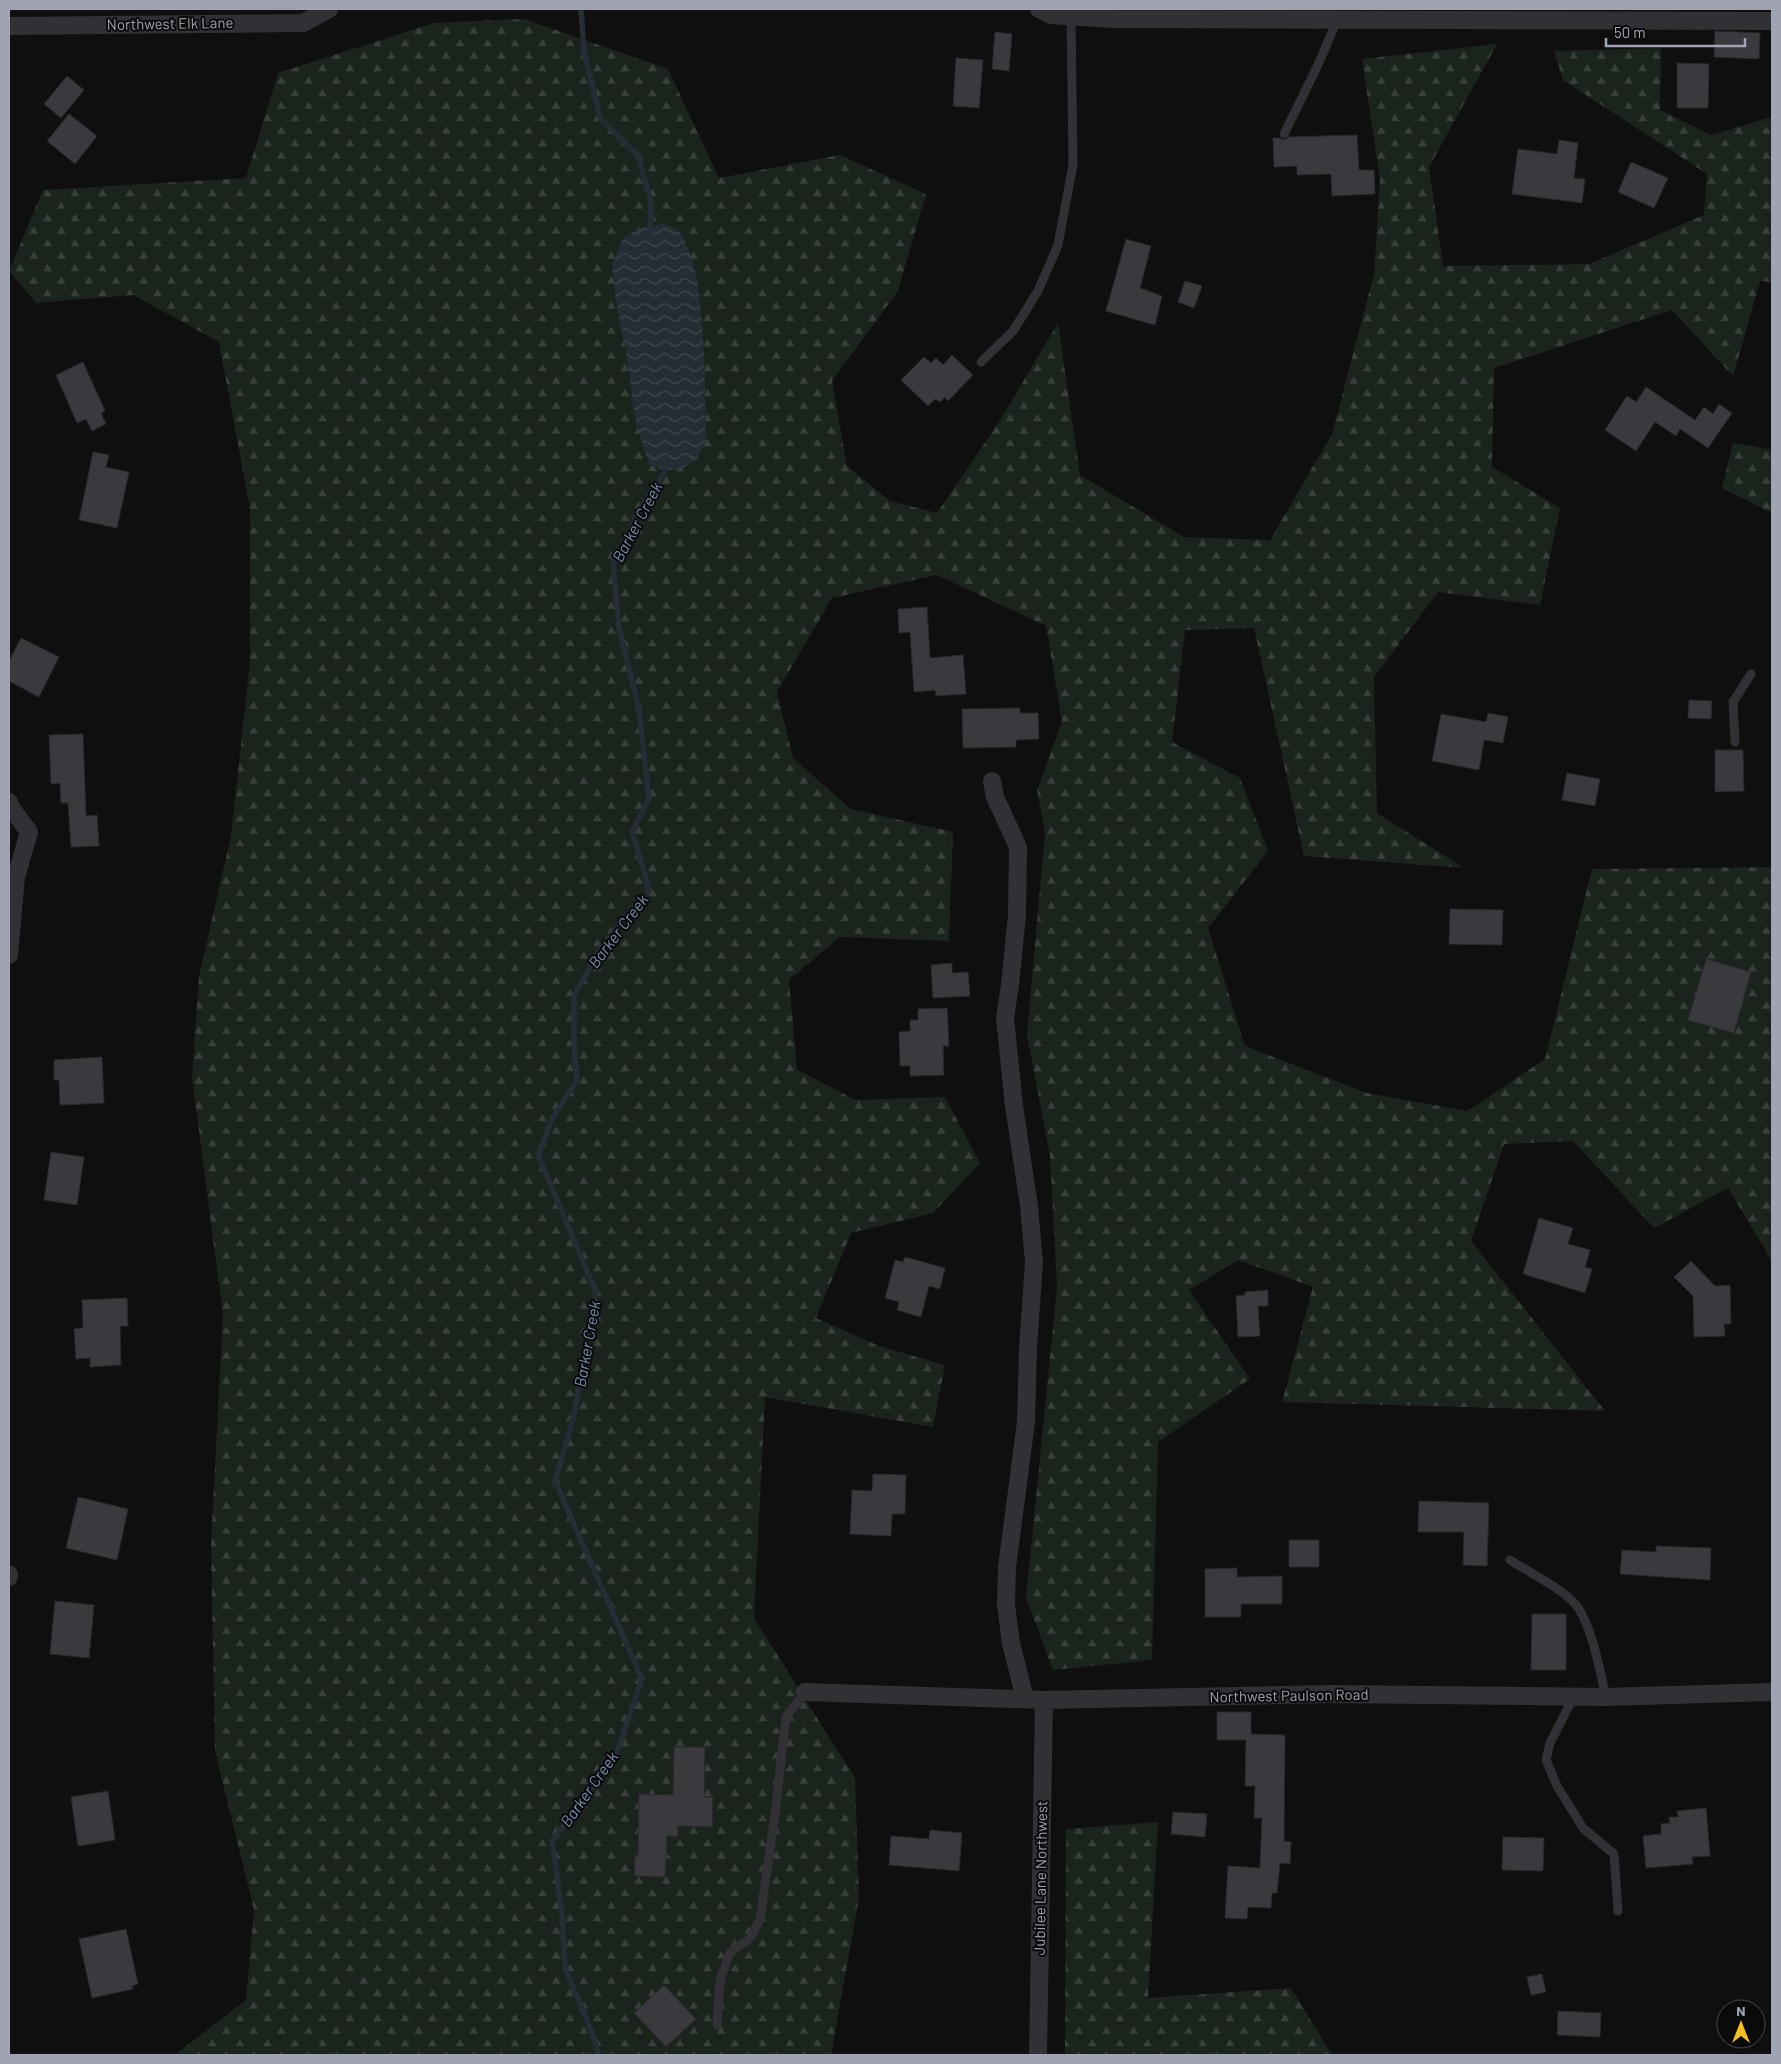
<svg xmlns="http://www.w3.org/2000/svg" width="1781" height="2064" font-family="Barlow,sans-serif">
<defs>
<pattern id="forest-firs" width="22" height="20" patternUnits="userSpaceOnUse" patternTransform="scale(1.25)"><rect width="22" height="20" fill="#1b231d"/><path d="M5 1l3.5 6h-7zM16 11l3.5 6h-7z" fill="#39403b"/></pattern>
<pattern id="water-waves" width="16" height="10" patternUnits="userSpaceOnUse" patternTransform="scale(1.25)"><rect width="16" height="10" fill="#262c34"/><path d="M0 5q4-4 8 0t8 0" fill="none" stroke="#42484f"/></pattern>
</defs>
<rect width="100%" height="100%" fill="#0f0f10"/>
<!-- forest -->
<path fill="url(#forest-firs)" fill-rule="evenodd" d="M524,19L668,69L719,178L840,155L926,194L898,291L832,381L847,466L890,501L937,513L999,422L1058,323L1080,475L1184,537L1270,540L1332,434L1374,274L1380,180L1362,59L1497,44L1429,167L1443,266L1589,264L1704,215L1707,174L1563,80L1554,51L1661,48L1660,110L1711,135L1772,117V282L1760,281L1733,376L1672,310L1494,368L1492,467L1560,508L1540,605L1438,592L1374,677L1377,813L1464,868L1304,856L1254,628L1185,630L1172,742L1240,778L1268,851L1208,928L1245,1046L1367,1093L1467,1111L1545,1059L1592,869L1772,867V1261L1728,1188L1654,1228L1573,1141L1504,1144L1471,1241L1605,1411L1282,1402L1313,1287L1238,1260L1189,1290L1250,1379L1158,1442L1152,1660L1053,1670L1026,1598L1057,1287L1050,1155L1027,1035L1045,832L1037,790L1062,722L1046,626L937,575L832,598L777,692L793,758L851,809L953,832L949,941L840,937L789,980L797,1069L855,1100L945,1097L980,1163L933,1213L851,1233L816,1318L879,1346L945,1365L933,1427L765,1397L754,1618L855,1778L859,1898L831,2055H166L176,2054L246,2000L254,1910L215,1751L211,1544L223,1315L192,1077L199,976L231,836L250,661V509L219,342L133,295L36,303L9,271L43,190L246,178L278,73L434,23ZM665,224L680,232L689,248L701,310L704,380L682,469L665,471L649,464L616,301Z
M1733,443L1772,450V513L1722,488Z
M1158,1822L1148,1998L1291,1988L1332,2055H1065L1066,1829Z"/>
<!-- water -->
<path fill="url(#water-waves)" d="M665,224C670,227 678,229 681,234C708,273 704,391 706,440L697,459L682,469L665,471L649,464L634,415L629,369L616,301L612,264L623,238L638,229Z"/>
<g fill="none" stroke-linecap="round" stroke-linejoin="round">
<!-- stream -->
<path stroke="#262c34" stroke-width="5.5" d="M581,9L584,51L600,118L638,156L651,202L650,232
M599,2055L591,2030L565,1968L562,1913L552,1841L615,1758L642,1679L555,1481L573,1419L596,1292L538,1155L552,1119L577,1080L574,1048V996L599,950L649,889L632,831L649,799L639,709L619,628L613,564L640,509L665,471L664,463"/>
</g>
<!-- building -->
<path fill="#39393e" stroke="#29292d" d="M1715,31L1760,33L1759,59L1714,57Z
M995,32L1012,34L1009,71L992,69Z
M956,58L983,60L979,108L953,106Z
M1677,63L1709,64L1708,108H1677Z
M67,76L84,90L61,118L44,104Z
M69,114L97,136L75,164L47,141Z
M1357,135L1359,170H1374L1375,194L1332,196L1331,174L1297,175V166L1274,167L1273,138H1279L1284,140L1289,137Z
M1559,140L1578,143L1574,178L1585,179L1582,203L1512,194L1518,149L1557,154Z
M1631,162L1668,178L1654,208L1618,192Z
M1126,239L1151,246L1140,288L1162,296L1155,325L1106,311Z
M1185,281L1202,286L1194,308L1178,302Z
M952,355L973,375L948,401L945,397L940,402L935,399L928,406L901,380L924,357L931,363L936,358L943,365Z
M83,362L105,411L101,413L106,424L92,431L86,419L77,423L56,375Z
M1646,387L1695,420L1704,407L1713,414L1719,404L1732,413L1708,448L1680,429L1676,436L1655,422L1636,451L1605,430L1627,396L1636,402Z
M93,452L109,455L106,467L129,472L117,528L79,520Z
M927,607L930,658L963,655L966,694L936,696L935,690L914,692L910,632L899,633L898,609Z
M21,638L59,657L39,697L9,681V661Z
M1689,700L1712,701L1711,719L1688,718Z
M1020,708V713H1038L1039,739L1016,740V747L963,748L962,709Z
M1488,713L1508,717L1503,743L1484,740L1479,770L1432,761L1441,714L1486,722Z
M83,734L86,816L97,815L99,846L71,847L68,803H61L60,783L51,784L49,735Z
M1715,750H1743L1744,791L1715,792Z
M1567,773L1600,779L1595,806L1562,800Z
M1450,909L1503,910L1502,945L1449,944Z
M1706,959L1751,972L1734,1033L1688,1020Z
M952,963V973L968,972L970,996L933,998L931,965Z
M947,1008L949,1046H943L944,1075L910,1076V1066H900L899,1032L910,1031V1020H918V1009Z
M102,1057L104,1103L60,1105L59,1080H54V1060Z
M51,1152L84,1157L77,1205L44,1200Z
M1539,1218L1573,1228L1568,1244L1590,1250L1585,1267L1592,1269L1585,1293L1523,1274Z
M905,1257L945,1268L940,1289L929,1286L921,1317L897,1310L899,1302L885,1298L895,1260L903,1262Z
M1691,1261L1715,1286L1730,1285L1731,1324H1724L1725,1336L1694,1337L1693,1296L1674,1277Z
M1268,1290V1306H1258L1260,1336L1238,1337L1236,1296L1245,1295V1292Z
M127,1298L128,1326H120L121,1365L90,1367V1358L76,1359L74,1329L83,1328L82,1300Z
M873,1474L906,1475L905,1514H892L891,1536L850,1534L852,1490L872,1491Z
M78,1497L128,1509L117,1560L66,1548Z
M1419,1501L1489,1503L1487,1566L1463,1565L1464,1532H1418Z
M1289,1540H1319V1567H1289Z
M1656,1546L1711,1548L1710,1580L1620,1574L1622,1550L1656,1552Z
M1237,1568V1577L1282,1576V1604H1241V1617H1205V1569Z
M55,1601L94,1605L89,1658L50,1654Z
M1532,1614H1566V1670H1531Z
M1217,1712H1251V1734L1285,1735L1284,1841L1291,1842L1290,1864L1280,1863L1277,1893H1272L1271,1908L1248,1907L1247,1919L1225,1918L1228,1866L1260,1868L1262,1818H1254L1255,1786H1245L1246,1740H1217Z
M674,1747H705L704,1797H713L712,1827L678,1826V1837L667,1836L665,1877L634,1876L635,1859H638L639,1794L673,1795Z
M108,1791L115,1840L78,1846L71,1797Z
M1706,1808L1710,1856L1692,1857L1693,1864L1646,1868L1643,1836L1661,1834V1824L1670,1823L1669,1817H1678L1677,1811Z
M1173,1812L1207,1814L1205,1837L1171,1834Z
M930,1830L962,1833L959,1871L889,1865L891,1836L929,1839Z
M1503,1837L1544,1838L1543,1871L1502,1870Z
M126,1929L138,1984L132,1986L133,1989L92,1998L79,1939Z
M1542,1974L1546,1992L1531,1995L1527,1977Z
M664,1985L696,2019L666,2047L634,2013Z
M1558,2011L1601,2013L1600,2037L1557,2035Z"/>
<g fill="none" stroke-linecap="round" stroke-linejoin="round">
<!-- service -->
<path stroke="#303035" stroke-width="9" d="M1284,134L1318,65L1337,20
M981,362L1013,331L1038,291L1058,245L1073,165L1071,16
M1735,742L1733,702L1751,674
M1510,1560C1527,1571 1569,1592 1579,1609C1594,1635 1599,1668 1606,1697
M1574,1696L1550,1743L1546,1760L1557,1786L1583,1828L1614,1854L1618,1911
M717,2025L720,1980L730,1953L751,1937L760,1919L775,1814L786,1717L805,1692"/>
<!-- minor -->
<path stroke="#303035" stroke-width="18" d="M1039,9L1051,15L1112,19L1772,21
M9,26L303,23L329,9
M992,781L995,797L1018,847L1017,915L1010,985L1005,1018L1014,1106L1029,1206L1034,1262L1028,1348L1026,1422L1007,1567L1006,1605L1011,1643L1025,1699
M9,802V805L29,832L16,877L9,955
M9,1574V1577
M805,1692L1044,1700L1332,1694L1606,1697L1772,1692
M1038,2055L1044,1700"/>
</g>
<g text-anchor="middle" stroke-width="4" stroke-linejoin="round" paint-order="stroke">
<!-- street labels -->
<g font-size="15" fill="#a0a4b2" stroke="#0a0a0b">
<text transform="translate(170 24) rotate(-1)" y="5">Northwest Elk Lane</text>
<text transform="translate(1289 1696) rotate(-1)" y="5">Northwest Paulson Road</text>
<text transform="translate(1041 1878) rotate(-89)" y="5">Jubilee Lane Northwest</text>
</g>
<!-- water labels -->
<g font-size="16" font-style="italic" fill="#758fae" stroke="#0a0a0b">
<text transform="translate(637 522) rotate(-62)" y="6">Barker Creek</text>
<text transform="translate(618 931) rotate(-53)" y="6">Barker Creek</text>
<text transform="translate(587 1344) rotate(-80)" y="6">Barker Creek</text>
<text transform="translate(589 1789) rotate(-55)" y="6">Barker Creek</text>
</g>
</g>
<!-- border -->
<rect width="1781" height="2064" fill="none" stroke="#a0a4b2" stroke-width="20"/>
<!-- north arrow -->
<g transform="translate(1741 2024)"><circle r="24" fill="#0a0a0b" stroke="#46484e"/>
<path d="M0-4L9 19L0 12L-9 19Z" fill="#f4bf23"/>
<text y="-8" font-size="14" font-weight="bold" text-anchor="middle" fill="#a0a4b2">N</text>
</g>
<!-- scale -->
<path d="M1606 38v8h139v-8" fill="none" stroke="#a0a4b2" stroke-width="2.5"/>
<text x="1614" y="38" font-size="15" fill="#a0a4b2" stroke="#0a0a0b" stroke-width="4" paint-order="stroke">50 m</text>
</svg>
